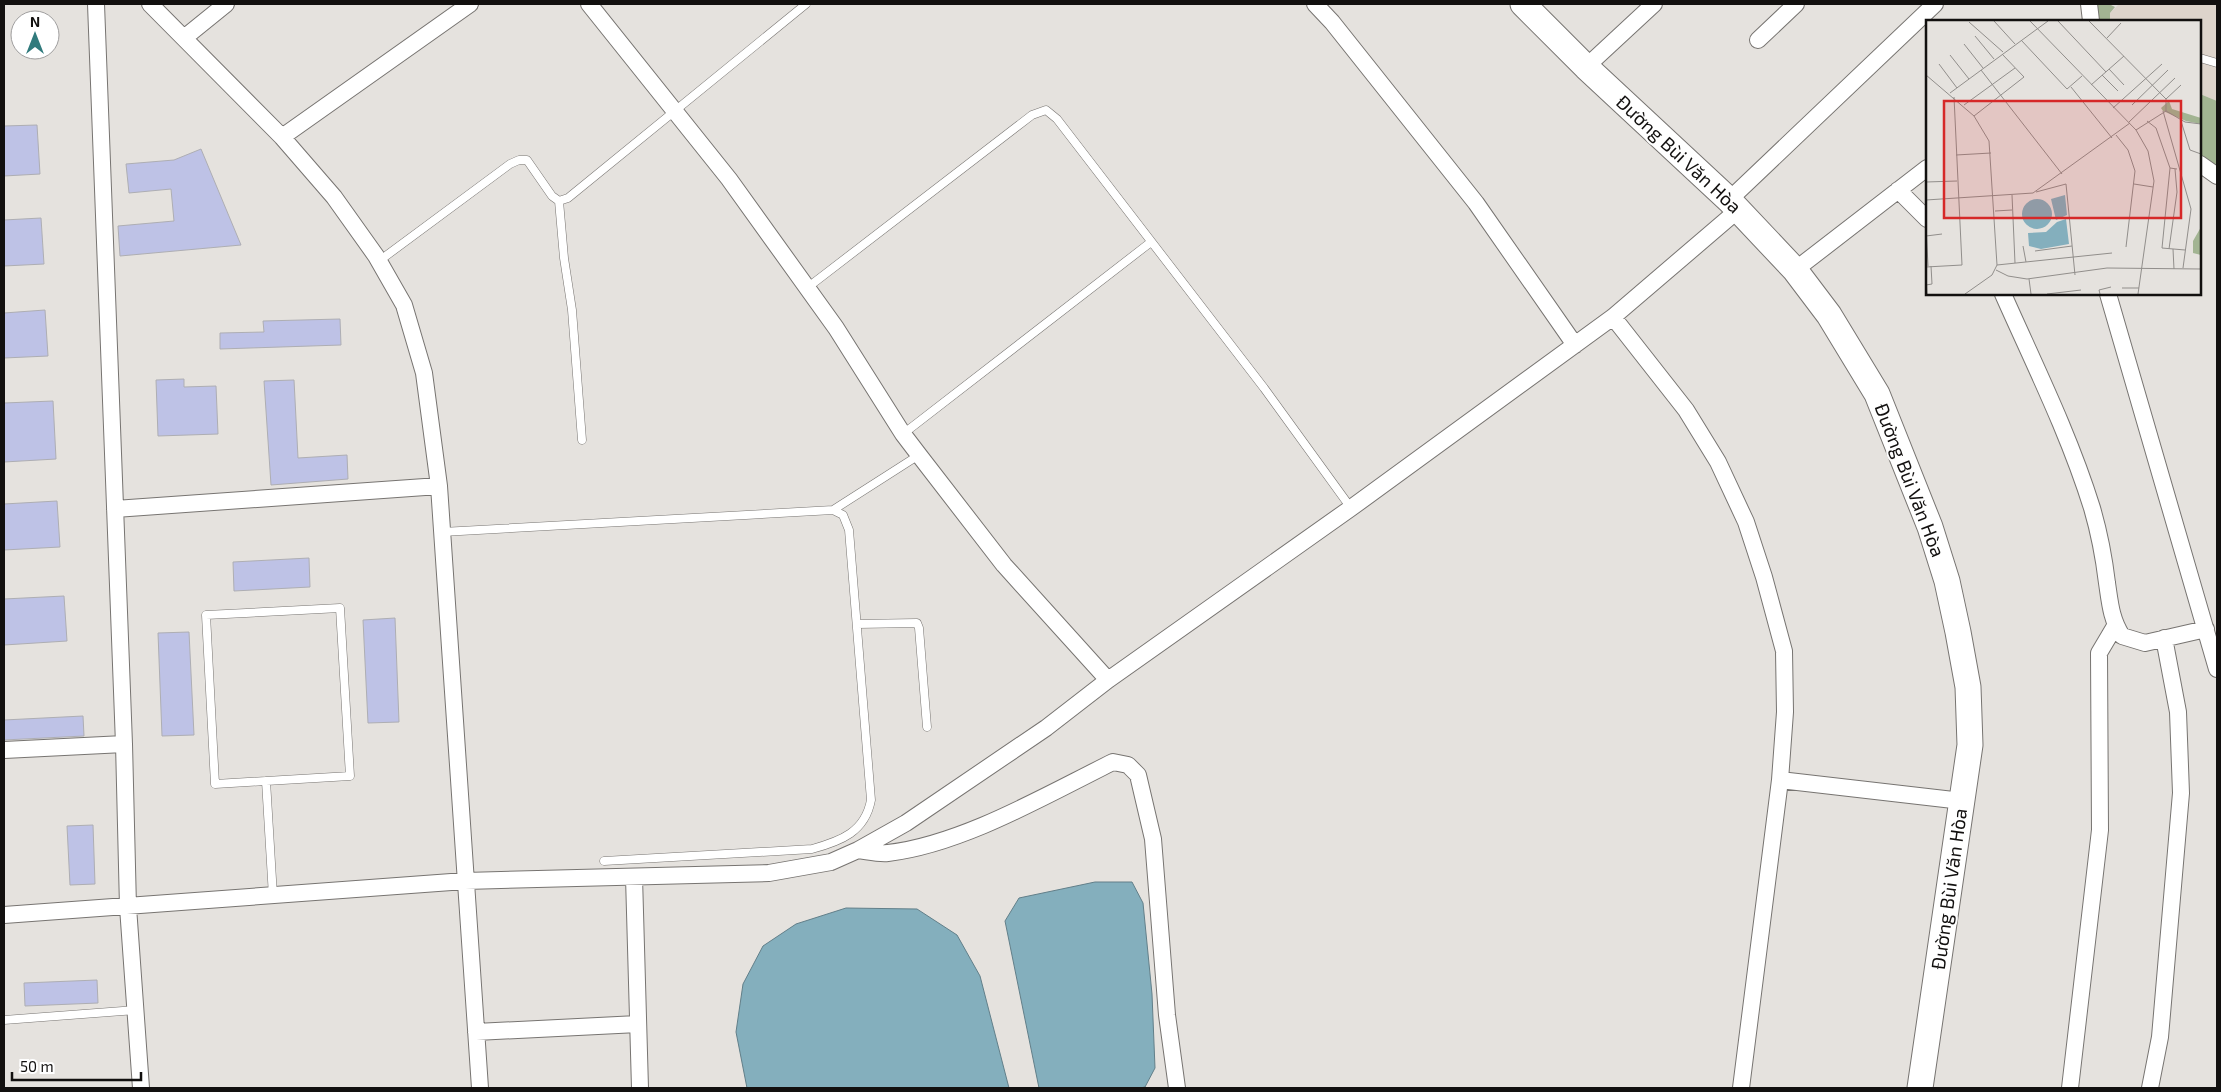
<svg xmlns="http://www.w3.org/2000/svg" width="2221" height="1092" font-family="'Exo 2',sans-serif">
<rect width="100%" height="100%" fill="#e5e2de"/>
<!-- built -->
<path fill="#ddd4cb" d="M2119,4H2217V101L2200,94V21H2110V13Z"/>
<!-- forest -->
<path fill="#a2b492" d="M2095,4H2109L2115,7L2110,13V21H2097Z
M2200,94L2217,101V169L2200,157Z"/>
<!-- water -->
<path fill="#84afbd" stroke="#627f89" d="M1095,882H1132L1143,903L1152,994L1155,1068L1145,1087L1140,1088H1039L1005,921L1019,898Z
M846,908L917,909L957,935L980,976L1009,1088H747L736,1032L743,984L763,946L796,924Z"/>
<!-- building -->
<path fill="#bec2e6" stroke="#aeaeb3" d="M37,125L40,174L4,176V126Z
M201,149L241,245L120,256L118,226L174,221L171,189L129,193L126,164L174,160Z
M41,218L44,264L4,266V220Z
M45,310L48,356L4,358V313Z
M340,319L341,345L220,349V333L264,332L263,321Z
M184,379V387L216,386L218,434L158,436L156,380Z
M294,380L298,458L347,455L348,479L271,485L264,381Z
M53,401L56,459L4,462V403Z
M57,501L60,547L4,550V504Z
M309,558L310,587L234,591L233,562Z
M64,596L67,641L4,645V599Z
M395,618L399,722L368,723L363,620Z
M189,632L194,735L162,736L158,633Z
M83,716L84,736L4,740V720Z
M93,825L95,884L70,885L67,826Z
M97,980L98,1003L25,1006L24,983Z"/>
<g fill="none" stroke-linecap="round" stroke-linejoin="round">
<!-- lane casing -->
<g stroke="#777471" stroke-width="9">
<path id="lane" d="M2200,58L2217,63
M559,201L564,258L572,310L582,440
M379,261L510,164L519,160H527L552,196L559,201L568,198L806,4
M807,288L1032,115L1046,110L1057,119L1264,388L1351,508
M903,434L1151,242
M833,510L919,455
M442,532L833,510L843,515L849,530L871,800C865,832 841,841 812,849L604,861
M857,624L917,623L919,628L927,727
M266,781L215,784L206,615L340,608L350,776L266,781L273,896
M4,1020L136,1010"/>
</g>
<!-- street casing -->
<g stroke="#777471" stroke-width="18">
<path id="street" d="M96,4L124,744L128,907L141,1088
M150,4L282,137L334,197L376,256L404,305L424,373L439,486L480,1088
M589,4L729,179L836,328L903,434L919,455L1004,565L1108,680
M1315,4L1332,22L1476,203L1575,345
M2089,4L2091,21
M184,38L226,4
M1758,40L1796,4
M1586,67L1654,4
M282,137L470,4
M2200,164L2217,176
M1898,190L1927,219
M1729,200L1935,4
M1795,270L1927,168
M2003,294C2034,364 2069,434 2092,508C2099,532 2104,558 2107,583C2110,603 2111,619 2122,636L2145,643L2206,629
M2108,294L2217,669
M1613,317L1686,410L1718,462L1746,522L1764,577L1784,651L1785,712L1780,780L1741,1088
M115,509L439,486
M4,750L124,744
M1780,780L1962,801
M858,850C867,851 878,854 888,853C963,844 1046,795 1113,762L1128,765L1138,775L1153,839L1167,1015L1177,1088
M634,877L640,1088
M4,915L465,881L769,873L831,862L858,850L906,823L1046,728L1108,680L1351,508L1613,317L1738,210
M476,1032L638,1024
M2070,1088L2100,830L2099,653L2115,626
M2150,1088L2160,1037L2181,793L2178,712L2164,638"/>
</g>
<!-- primary casing -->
<g stroke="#777471" stroke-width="27">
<path id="primary" d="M1523,4L1586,67L1729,200L1795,270L1829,315L1877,394L1930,527L1947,581L1958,632L1968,687L1970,745L1920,1088"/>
</g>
<!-- lane -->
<use href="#lane" stroke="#fff" stroke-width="8"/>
<!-- street -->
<use href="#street" stroke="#fff" stroke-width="16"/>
<!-- primary -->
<use href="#primary" stroke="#fff" stroke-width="25"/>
</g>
<g text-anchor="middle" stroke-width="4" stroke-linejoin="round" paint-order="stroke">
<!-- street labels -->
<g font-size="19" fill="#12100f" stroke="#fff">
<text transform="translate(1679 154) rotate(43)" y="7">Đường Bùi Văn Hòa</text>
<text transform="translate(1910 480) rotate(69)" y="7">Đường Bùi Văn Hòa</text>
<text transform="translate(1949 889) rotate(-82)" y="7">Đường Bùi Văn Hòa</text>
</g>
</g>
<!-- overview -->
<g transform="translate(1926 20)">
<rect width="275" height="275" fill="#e5e2de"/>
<path d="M243,81L246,89L275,98V104L260,101L237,91L235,88ZM275,207V235L267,233V221Z" fill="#a2b492"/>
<path d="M139,175L141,195L130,200L125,179ZM96 194a15 15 0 1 1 30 0a15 15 0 1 1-30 0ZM140,199L143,224L115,229L103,226L102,213L120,212L131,202Z" fill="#84afbd"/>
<path fill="none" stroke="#918e8b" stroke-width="1" d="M68,1L89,24M104,1L210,110L222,131L228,161L212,274M132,1L180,52M163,1L240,79V91M43,2L77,32M49,16L68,39M181,18L195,3M95,20L141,69L156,56M38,24L57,48M24,35L43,59M13,44L31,68M183,49L198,65M55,50L136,154M0,55L48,96L63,121L71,245L66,255L39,274M176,55L192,71M165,65L198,36M145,67L186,118M24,73L122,1M240,79L255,65M38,85L89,48M206,85L242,50M187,88L236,44M237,91L265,189L257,248M48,96L98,57L76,34M221,101L230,108L244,148L251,149M255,101L264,130L275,134M203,102L249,58M210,110L240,91L259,102L275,104M190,115L202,130L209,151L200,227M30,135L65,133M244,148L236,228L259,230M0,162L31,161M208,164L227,167M110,172L140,164L149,255M86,175L89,243M0,180L107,173L204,103M69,191L86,190M0,206L2,246M0,216L16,214M97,226L100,242M243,229L251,172L249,149M247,229L248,249M109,231L146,226M71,245L186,233M0,247L36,245L28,77M70,250L82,256L101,259L181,248L275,249M0,253L1,274M103,259L105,274M0,265L6,264L5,246M196,268H213M121,274L155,270M174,274L173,270L185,267"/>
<path fill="#d62828" fill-opacity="0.15" stroke="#d62828" stroke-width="2.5" d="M18,81H255V198H18Z"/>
<rect width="275" height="275" fill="none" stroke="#12100f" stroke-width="2.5"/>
</g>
<!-- border -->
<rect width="2221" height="1092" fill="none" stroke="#12100f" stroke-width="10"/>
<!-- north arrow -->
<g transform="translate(35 35)"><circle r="24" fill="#ffffff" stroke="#a09f9f"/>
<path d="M0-4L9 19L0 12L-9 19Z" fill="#307a7c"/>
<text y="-8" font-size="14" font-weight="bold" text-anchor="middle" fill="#12100f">N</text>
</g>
<!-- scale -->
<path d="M12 1072v8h129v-8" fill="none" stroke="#12100f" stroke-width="2.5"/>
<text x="20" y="1072" font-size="15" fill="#12100f" stroke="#ffffff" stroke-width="4" paint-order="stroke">50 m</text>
</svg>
